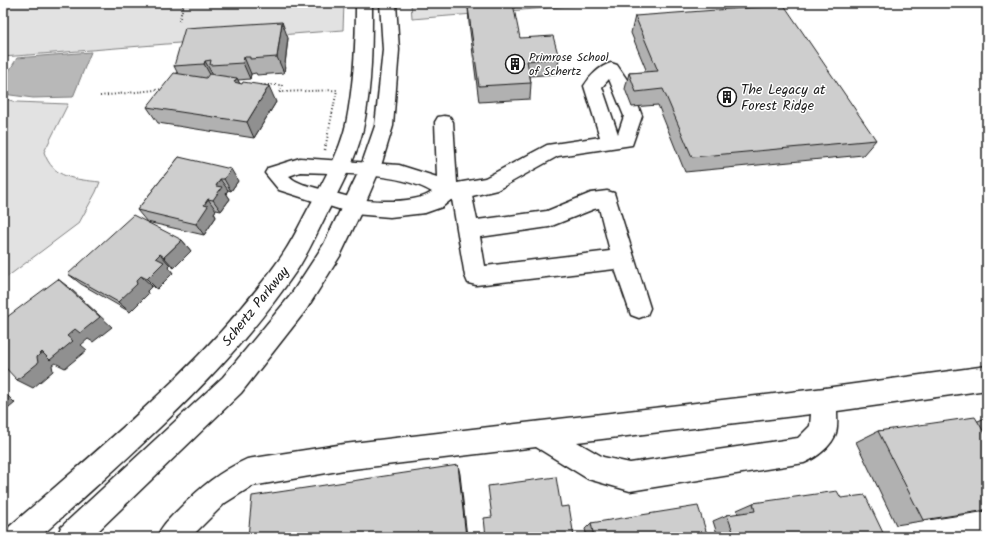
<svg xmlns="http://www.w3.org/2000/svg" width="990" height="540" font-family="Kalam,sans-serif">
<rect width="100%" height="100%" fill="#fff"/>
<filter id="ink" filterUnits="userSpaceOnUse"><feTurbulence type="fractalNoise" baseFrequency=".025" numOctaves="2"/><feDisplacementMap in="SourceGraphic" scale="8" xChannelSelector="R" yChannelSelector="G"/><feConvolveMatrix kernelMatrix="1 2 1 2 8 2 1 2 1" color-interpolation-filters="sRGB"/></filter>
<g filter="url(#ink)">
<!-- green -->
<path fill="#e2e2e2" stroke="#7f7f7f" d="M3,3H344L343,30L3,57Z
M411,3H607L412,19Z
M3,98L16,102L68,104L44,152C53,179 75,179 100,182L96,192L79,223L3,280Z"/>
<!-- water -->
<path fill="#b8b8b8" stroke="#7a7a7a" d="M91,52L73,97L33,98L3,94V81L17,58Z"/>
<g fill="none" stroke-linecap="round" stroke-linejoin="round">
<!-- minor casing -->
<g stroke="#1c1c1c" stroke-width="3">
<path id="minor" d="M611,63L617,65L630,84L642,116L632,145L558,156L497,190L472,196L477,220L547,211L591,193L607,191L614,193L650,308L647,315L639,318L631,315L615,269L476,285L468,283L465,276L452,199L442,207L425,213L390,217L354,214L279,190L265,173L268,168L300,158L399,165L437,177L435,122L438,117L444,116L450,117L453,122L457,183L485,178L547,145L600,137L584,86C590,76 600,66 611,63ZM609,79L624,116L618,134L602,87ZM300,172C338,174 400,172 432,192C416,204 372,202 353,198C342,195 331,192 320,189C310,186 297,184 289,176ZM599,208L610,251L485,266L480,237L549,227L594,209Z
M987,366V390L837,411C837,418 838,426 836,433C832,446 816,458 804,463L630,491L588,479L536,447L344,470L252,486L225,503L191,537H157C162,525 170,518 180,508C200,488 220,471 247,459L344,444L825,388ZM811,414L810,426L798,438L630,463L603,457L577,442Z"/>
</g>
<!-- major casing -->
<g stroke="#1c1c1c" stroke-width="3">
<path id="major" d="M356,3H372C372,43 372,84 364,124C359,153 340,189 326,215C317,233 308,253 297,270C227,373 132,454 40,537H5L9,527C105,443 207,362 281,257C291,243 299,226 307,211C321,186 340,152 346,124C354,84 356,43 356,3Z
M380,3H396L399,50L393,126L380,169L364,206L340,256L306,310L241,393L92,537H57L61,527L223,377L290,296L324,244L360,169L375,126L383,50Z"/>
</g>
<!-- path-far1 -->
<path stroke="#1c1c1c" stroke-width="2" stroke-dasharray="1 2.5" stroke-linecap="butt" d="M179,21L184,3
M261,85H282L280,92L337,90L326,144
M100,96L164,89"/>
<!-- path -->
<path stroke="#1c1c1c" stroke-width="2.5" stroke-dasharray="1 3" stroke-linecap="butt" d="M325,150L326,143"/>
<!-- minor -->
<use href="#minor" fill="#fff" fill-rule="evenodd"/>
<!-- major -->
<use href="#major" fill="#fff" fill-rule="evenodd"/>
</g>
<!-- wall -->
<path fill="#b1b1b1" stroke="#1c1c1c" d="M468,7L520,38L559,58L557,74L530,76L531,83L530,99L479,102L469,23Z
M635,16L876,140L863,155L685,172L658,105L632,107L625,89L629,73L647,72L631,33Z
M288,38L284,73L257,75L256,73L251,74L250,79L238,80L239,83L276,102L254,138L158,123L147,107L178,74L174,66Z
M179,157L238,181L231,191L228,190L226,193L230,199L221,211L216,210L214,213L216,217L204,235L147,222L137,210Z
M182,240L191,251L174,268L170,265L168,267L173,273L157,289L152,286L147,291L148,294L130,312L81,284L68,274Z
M987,417V511L896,525L856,442L878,431L978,421Z
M841,498L885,537H718L713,521L727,515L738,514L737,510L753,503Z
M591,523L708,537H587L585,529Z"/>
<!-- shaded-wall -->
<path fill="#909090" stroke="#1c1c1c" d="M282,22L288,38L284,73L277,57Z
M244,57L251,74L250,79L243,63Z
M205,61L214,77L213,80L204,64Z
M237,78L245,94L234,82Z
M269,86L276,102L254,138L247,122Z
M231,169L238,181L231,191L224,179Z
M220,179L228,190L226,193L230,199L221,211L213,200L216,186Z
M208,199L216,210L214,213L216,217L204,235L196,224L204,205Z
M182,240L191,251L174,268L164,257Z
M160,254L170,265L168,267L173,273L157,289L147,279L156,258Z
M141,276L152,286L147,291L148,294L130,312L118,302L136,281Z
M58,279L71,289L112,327L93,342L88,339L81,345L87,350L65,368L55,363L52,365L53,371L33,388L17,380L37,357L75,329Z
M3,391L15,403L3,413Z
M458,465L460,474L467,537H466Z"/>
<!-- building -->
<path fill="#cecece" stroke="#1c1c1c" d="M513,4L520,38L553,36L559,58L527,61L531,83L479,86L468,7Z
M784,5L876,140L692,157L663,89L636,92L629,73L658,71L635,16Z
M282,22L277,57L250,59V57H244L243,63L210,65L211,60L205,61L204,64L174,66L185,28Z
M174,73L206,78L209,74L237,78L234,82L242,84L243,82L269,86L247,122L147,107Z
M179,157L231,169L224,179H220L216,186L222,187L213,200L208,199L204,205L208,206L196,224L137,210Z
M133,215L182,240L164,257L160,254L156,258L164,262L147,279L141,276L136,281L137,284L118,302L68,274Z
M58,279L100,317L80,333L75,329L67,336L73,341L50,360L42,352L37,357L38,363L17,380L3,365V320Z
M975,417L987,437V510L923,520L878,431Z
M458,465L466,537H248L252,496Z
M556,477L561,507L569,506L574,537H486L484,518L492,517L488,486Z
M837,491L841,498L865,495L885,537H735L727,515L755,511L753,503Z
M698,506L708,537H594L591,523Z"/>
</g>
<!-- icons -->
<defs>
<g id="building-ring" transform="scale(1)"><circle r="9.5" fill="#fff" stroke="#1c1c1c" stroke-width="1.5"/><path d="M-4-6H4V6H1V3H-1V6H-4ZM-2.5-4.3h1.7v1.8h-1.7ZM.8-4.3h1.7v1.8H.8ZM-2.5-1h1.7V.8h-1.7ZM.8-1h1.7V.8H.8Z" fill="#1c1c1c"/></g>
</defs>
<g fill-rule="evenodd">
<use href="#building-ring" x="515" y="64"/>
<use href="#building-ring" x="727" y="97"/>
</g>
<g text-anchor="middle" stroke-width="3" stroke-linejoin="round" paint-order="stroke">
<!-- far-poi labels -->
<g font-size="12" fill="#1c1c1c" stroke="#fff" text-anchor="start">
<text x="529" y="61">Primrose School<tspan x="529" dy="14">of Schertz</tspan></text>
</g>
<!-- poi labels -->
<g font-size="14" fill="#1c1c1c" stroke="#fff" text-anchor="start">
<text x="741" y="94">The Legacy at<tspan x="741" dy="16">Forest Ridge</tspan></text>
</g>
<!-- street labels -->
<g font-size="14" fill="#1c1c1c" stroke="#fff">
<text transform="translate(255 306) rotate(-51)" y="5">Schertz Parkway</text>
</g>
</g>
<!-- margin -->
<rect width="990" height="540" fill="none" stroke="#fff" stroke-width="16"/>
<rect x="8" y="8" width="974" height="524" fill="none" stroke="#1c1c1c" stroke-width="1.5" filter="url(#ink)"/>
</svg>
